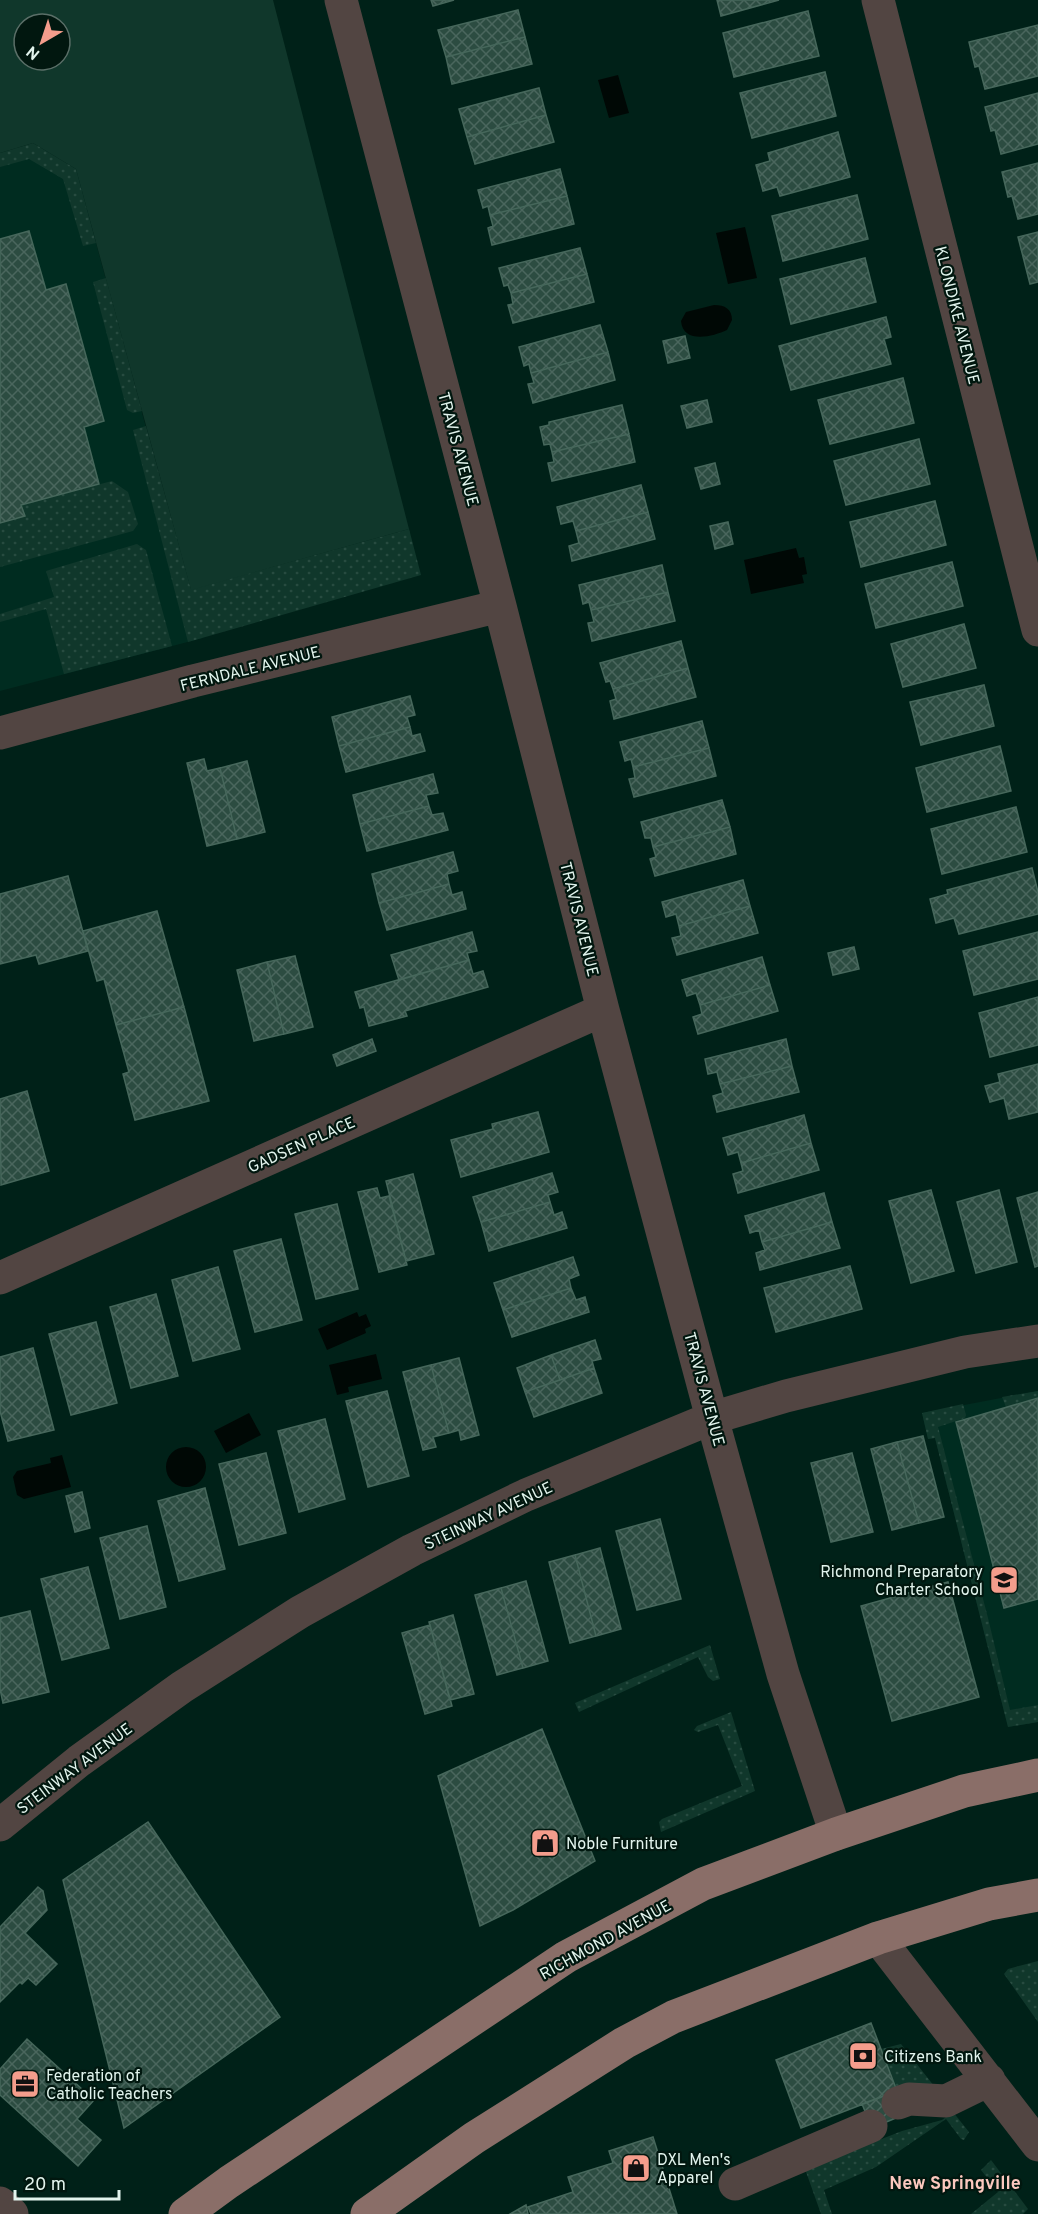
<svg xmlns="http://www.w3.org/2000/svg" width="1038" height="2214" font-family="Overpass,sans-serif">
<defs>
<pattern id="grass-dots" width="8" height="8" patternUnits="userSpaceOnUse" patternTransform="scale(1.5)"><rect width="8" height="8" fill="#10372b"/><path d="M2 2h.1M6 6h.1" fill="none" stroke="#274b40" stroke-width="1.8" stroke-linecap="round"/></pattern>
<pattern id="building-cross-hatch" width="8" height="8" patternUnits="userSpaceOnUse" patternTransform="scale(1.5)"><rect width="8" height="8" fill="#2c4c41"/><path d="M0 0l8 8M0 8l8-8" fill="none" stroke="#4a665d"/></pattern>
</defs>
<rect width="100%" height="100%" fill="#002118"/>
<!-- built -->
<path fill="#002c20" d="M0,153L76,169L203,638L0,691Z
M1038,1391V1722L1008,1727L935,1438L928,1439L922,1413Z"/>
<!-- grass -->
<path fill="url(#grass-dots)" d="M33,143L76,169L96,243L83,246L63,179L29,159L0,167V153Z
M106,278L142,411L133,413L127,410L93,282Z
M146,426L191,589L409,529L421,575L188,642L133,430Z
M112,481L128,492L138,524L133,531L0,567V523L24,516L21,505Z
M137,544L146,550L172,646L64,674L46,609L0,622V614L54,597L46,571Z
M1038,1391V1398L1006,1407L1002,1397Z
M963,1404L966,1415L965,1418L938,1427L988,1618L1010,1710L1038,1705V1722L1008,1727L935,1438L928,1439L922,1413Z
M710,1645L720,1679L713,1681L708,1677L698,1657L579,1712L575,1703Z
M731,1712L755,1791L661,1832L659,1822L662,1819L742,1786L718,1725L698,1732L694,1730L697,1726Z
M1038,1961V2022L1004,1974L1008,1969Z
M901,2044L938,2091H897L881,2049Z
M953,2112L969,2132L964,2140L961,2139L946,2119L876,2167L824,2190L832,2214H821L805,2169L902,2131L942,2120Z
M991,2160L1028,2209L1023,2214H971L998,2192L981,2170Z"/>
<!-- park -->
<path fill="#10372b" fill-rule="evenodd" d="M0,0H273L409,529L191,590L76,169L33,143L0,153ZM24,24H60V60H24Z"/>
<!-- water -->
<path fill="#000805" d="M618,75L629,113L609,118L598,80Z
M745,227L757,278L728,284L716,233Z
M714,305C725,305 732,309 732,320L727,330C712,337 683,344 681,321L686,312Z
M796,548L799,558L804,557L807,574L802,575L804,583L751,594L744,560Z
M357,1312L359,1317L366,1314L371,1326L365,1329L366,1333L327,1350L318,1329Z
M376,1354L382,1379L348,1387L349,1392L337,1395L329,1365Z
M249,1413L261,1435L226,1453L214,1431Z
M166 1467a20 20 0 1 1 40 0a20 20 0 1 1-40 0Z
M62,1455L71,1487L24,1499L17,1495L13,1477L17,1471L51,1463L50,1458Z"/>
<!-- building -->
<path fill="url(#building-cross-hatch)" stroke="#46675b" stroke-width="1.5" d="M431,0H454L433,6Z
M717,0H779L721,16Z
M518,10L525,37L446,57L438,30Z
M808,11L819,56L734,77L723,33Z
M1038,25V76L985,89L979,66L975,67L969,42Z
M525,37L532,64L452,84L446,57Z
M825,72L836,116L752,138L740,93Z
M539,88L546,115L467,137L459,109Z
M1038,93V144L1001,154L995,130L991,131L985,107Z
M546,115L554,142L475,164L467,137Z
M838,132L850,177L780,196L777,187L763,191L756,165L770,161L768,153Z
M1038,163V214L1018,219L1012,196L1008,197L1002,172Z
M560,169L567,196L490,215L488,206L483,208L478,190Z
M857,195L868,239L783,261L772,216Z
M567,196L574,224L492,245L488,228L493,226L490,215Z
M29,231L46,290L66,284L104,421L84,427L99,484L21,505L25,516L0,523V239Z
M1038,232V282L1030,284L1018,237Z
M580,248L587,274L511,293L508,285L504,286L499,268Z
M865,258L876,302L791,324L780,279Z
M587,274L594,302L513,323L508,305L513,304L511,293Z
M886,317L891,337L884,339L891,364L791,390L779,346Z
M600,325L608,352L531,373L529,364L524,366L519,347Z
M685,336L690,358L668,363L663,341Z
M608,352L615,380L533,403L528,384L534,383L531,373Z
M903,378L914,423L830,444L818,400Z
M707,400L712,422L687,428L681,406Z
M622,405L629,434L552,452L550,444L544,445L540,427L549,425V422Z
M629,434L635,462L552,481L548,463L554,462L552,452Z
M919,439L930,484L846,505L834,461Z
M715,463L720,484L701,489L695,468Z
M641,485L648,512L576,531L573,521L561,524L557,507Z
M935,501L946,545L861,567L850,522Z
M648,512L655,539L572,561L569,546L579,543L576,531Z
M728,522L733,544L715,549L710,526Z
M952,562L963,606L876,628L865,584Z
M662,565L668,592L591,610L589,602L583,604L579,585Z
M668,592L675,621L592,641L588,623L594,622L591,610Z
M964,624L976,668L903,687L891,644Z
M681,641L688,668L613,689L610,681L606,682L600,663Z
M688,668L696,697L614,719L610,701L616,699L613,689Z
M984,685L994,726L921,745L910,702Z
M410,696L415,715L407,717L410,727L339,746L332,717Z
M702,721L709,748L633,767L631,759L625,761L620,742Z
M410,727L412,736L420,734L425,751L346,772L339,746Z
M1000,746L1011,791L927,812L916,768Z
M709,748L716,776L634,797L629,779L635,778L633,767Z
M204,759L207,771L220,768L237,839L207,846L187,763Z
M247,761L265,832L237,839L220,768Z
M433,774L438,793L426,795L429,806L360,824L353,795Z
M722,800L730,827L653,847L651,838H645L641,822Z
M429,806L432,815L443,813L448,830L367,851L360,824Z
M1016,807L1027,852L942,874L931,829Z
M730,827L736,854L655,876L650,859L656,857L653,847Z
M453,852L458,871L447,874L449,884L379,903L372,874Z
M1032,868L1038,892V914L959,934L954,918L936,923L930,899L948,894L947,890Z
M68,876L88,951L39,964L36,955L0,964V894Z
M743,880L750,906L679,926L676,914L666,917L662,902Z
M449,884L452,895L462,892L466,909L387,930L379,903Z
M750,906L758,933L677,955L672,938L681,936L679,926Z
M157,911L184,1007L116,1025L104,979L97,981L83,931Z
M472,932L477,951L467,953L469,960L399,980L391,955Z
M1038,932V979L974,995L963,951Z
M854,947L859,969L833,975L828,953Z
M295,956L313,1027L284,1034L267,962Z
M762,957L770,985L700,1005L696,993L687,996L682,980Z
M469,960L473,974L483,971L488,987L405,1011L407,1016L369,1026L364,1007L360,1008L355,992Z
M267,962L284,1034L254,1041L237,970Z
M770,985L778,1011L698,1034L693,1017L702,1014L700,1005Z
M1038,997V1045L990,1057L979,1013Z
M184,1007L209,1101L135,1120L123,1074L129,1072L116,1025Z
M372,1039L376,1051L337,1066L333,1055Z
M786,1039L792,1066L720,1084L717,1072L708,1074L705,1059Z
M1038,1064V1112L1009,1119L1004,1098L990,1102L985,1086L1000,1082L998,1074Z
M792,1066L799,1092L717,1112L713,1096L723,1093L720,1084Z
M27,1091L49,1171L1,1185L0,1099Z
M538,1112L549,1152L461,1177L451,1140L493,1129L492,1124Z
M804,1115L811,1143L741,1163L738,1152L728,1155L723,1138Z
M811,1143L819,1170L738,1193L733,1174L743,1171L741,1163Z
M552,1173L558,1192L548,1195L550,1202L481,1222L473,1197Z
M413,1174L434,1254L406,1261L386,1181Z
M377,1188L380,1198L389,1196L407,1265L379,1272L358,1192Z
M931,1190L954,1271L911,1283L889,1201Z
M999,1190L1017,1262L976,1273L957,1202Z
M1038,1192V1266L1035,1267L1017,1198Z
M824,1193L832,1222L762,1242L759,1230L750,1233L745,1216Z
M550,1202L554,1215L562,1212L567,1228L489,1251L481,1222Z
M337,1204L358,1289L316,1299L295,1214Z
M832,1222L840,1248L760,1270L756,1253L765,1250L762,1242Z
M281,1239L302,1320L255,1332L234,1251Z
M573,1257L579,1275L569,1279L571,1288L503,1310L494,1283Z
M850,1266L862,1309L776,1332L764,1288Z
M218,1267L240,1349L193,1361L172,1280Z
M571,1288L576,1300L585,1297L589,1312L512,1337L503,1310Z
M156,1294L178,1376L131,1388L110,1307Z
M96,1322L117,1403L71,1415L49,1334Z
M595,1340L601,1359L592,1361L594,1368L560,1380L551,1355Z
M33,1348L54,1430L8,1441L0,1411V1357Z
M551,1355L560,1380L525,1392L517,1368Z
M459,1358L479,1435L461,1440L459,1430L449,1433L431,1365Z
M431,1365L449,1433L433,1437L436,1447L423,1450L403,1372Z
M594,1368L602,1393L534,1417L525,1392Z
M387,1391L409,1476L368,1487L346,1401Z
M1038,1398V1599L1004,1608L956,1422Z
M325,1419L345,1499L299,1512L278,1431Z
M923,1436L944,1517L919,1523L897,1442Z
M897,1442L919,1523L892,1530L871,1449Z
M266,1453L286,1533L239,1545L219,1464Z
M852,1453L873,1532L831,1542L811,1463Z
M205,1488L225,1569L179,1581L158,1501Z
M82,1492L90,1528L75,1532L66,1496Z
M660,1519L681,1599L637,1610L616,1531Z
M147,1526L166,1607L120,1619L100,1538Z
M600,1548L621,1629L596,1636L575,1555Z
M575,1555L596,1636L570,1643L549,1562Z
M88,1567L109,1648L62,1660L41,1579Z
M526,1581L548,1661L523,1668L501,1588Z
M948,1582L979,1697L892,1721L861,1606Z
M501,1588L523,1668L497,1675L475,1595Z
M30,1611L49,1692L3,1703L0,1689V1618Z
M453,1615L474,1694L450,1700L429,1622Z
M430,1625L452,1706L425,1714L402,1633Z
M542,1729L595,1861L513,1910L480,1926L438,1776Z
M148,1822L280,2017L124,2128L63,1880Z
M38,1887L43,1891L47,1910L25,1933L57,1964L36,1985L28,1978L22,1984L20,1982L0,2002V1927Z
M871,2023L897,2091L801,2128L776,2060Z
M27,2039L94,2100L77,2119L101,2140L78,2166L0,2095V2069Z
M894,2092L903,2115L872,2128L862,2104Z
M653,2137L677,2214H531L528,2207L573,2192L568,2177L613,2163L609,2151Z
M526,2205L528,2214H510Z"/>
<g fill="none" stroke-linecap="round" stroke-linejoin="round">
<!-- minor -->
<path stroke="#524542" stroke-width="33" d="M341,0L500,606L603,1010L712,1418L783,1674L836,1834
M878,0L1038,630
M0,733L193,681L500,606
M0,1278L603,1010
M0,1825L79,1761L182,1687L300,1612L412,1550L526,1495L712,1418L786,1396L965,1352L1038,1341
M878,1938L1038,2145
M898,2103L909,2099L946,2101L989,2080
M735,2184L871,2126
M0,2203L12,2214"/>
<!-- major -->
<path stroke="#8a6e68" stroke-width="33" d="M185,2214L229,2182L566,1957L703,1884L836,1834L964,1791L1038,1775
M367,2214L474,2138L624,2043L673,2017L878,1938L989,1904L1038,1895"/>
</g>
<!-- icons -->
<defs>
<g id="school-square" transform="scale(1.5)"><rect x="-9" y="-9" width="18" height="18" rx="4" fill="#f49d8c" stroke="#01170f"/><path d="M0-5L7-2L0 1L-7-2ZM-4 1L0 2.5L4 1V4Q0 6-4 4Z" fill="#111"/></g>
<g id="shop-square" transform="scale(1.5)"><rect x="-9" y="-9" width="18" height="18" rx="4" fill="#f49d8c" stroke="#01170f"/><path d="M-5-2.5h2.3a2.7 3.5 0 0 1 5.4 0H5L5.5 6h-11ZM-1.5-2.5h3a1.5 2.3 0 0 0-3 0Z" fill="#111"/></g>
<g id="bank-square" transform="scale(1.5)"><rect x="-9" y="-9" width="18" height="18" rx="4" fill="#f49d8c" stroke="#01170f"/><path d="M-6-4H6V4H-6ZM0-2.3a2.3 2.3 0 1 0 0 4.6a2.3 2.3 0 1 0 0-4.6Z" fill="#111"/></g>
<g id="office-square" transform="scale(1.5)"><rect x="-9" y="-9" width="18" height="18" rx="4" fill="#f49d8c" stroke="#01170f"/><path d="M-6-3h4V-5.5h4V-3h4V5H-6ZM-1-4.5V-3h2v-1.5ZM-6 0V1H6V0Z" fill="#111"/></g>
</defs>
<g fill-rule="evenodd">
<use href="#school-square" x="1004" y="1580"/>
<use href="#shop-square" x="545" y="1843"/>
<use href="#bank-square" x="863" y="2056"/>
<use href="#office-square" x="25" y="2084"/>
<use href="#shop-square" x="636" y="2168"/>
</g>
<g text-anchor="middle" stroke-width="4.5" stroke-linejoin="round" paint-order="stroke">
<!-- street labels -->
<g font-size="16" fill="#e2f4ed" stroke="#01170f">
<text transform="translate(958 315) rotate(76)" y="6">KLONDIKE AVENUE</text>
<text transform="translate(459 449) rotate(75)" y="6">TRAVIS AVENUE</text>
<text transform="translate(250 668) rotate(-14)" y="6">FERNDALE AVENUE</text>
<text transform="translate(580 919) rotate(76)" y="6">TRAVIS AVENUE</text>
<text transform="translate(301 1144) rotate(-24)" y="6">GADSEN PLACE</text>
<text transform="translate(705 1389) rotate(75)" y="6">TRAVIS AVENUE</text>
<text transform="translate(488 1515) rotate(-25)" y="6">STEINWAY AVENUE</text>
<text transform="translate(74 1768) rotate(-37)" y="6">STEINWAY AVENUE</text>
<text transform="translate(605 1939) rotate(-29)" y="6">RICHMOND AVENUE</text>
</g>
<!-- poi labels -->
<g font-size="16" fill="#e2f4ed" stroke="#01170f" text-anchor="start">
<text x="983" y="1577" text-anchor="end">Richmond Preparatory<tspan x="983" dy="18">Charter School</tspan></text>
<text x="566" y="1849">Noble Furniture</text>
<text x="884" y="2062">Citizens Bank</text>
<text x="46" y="2081">Federation of<tspan x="46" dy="18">Catholic Teachers</tspan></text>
<text x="657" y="2165">DXL Men's<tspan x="657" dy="18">Apparel</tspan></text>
</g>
<!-- neighbourhood labels -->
<g font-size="18" font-weight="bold" fill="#fbc8be" stroke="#01170f">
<text x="955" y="2189">New Springville</text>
</g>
</g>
<!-- north arrow -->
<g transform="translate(42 42) rotate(219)"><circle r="28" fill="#01170f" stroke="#5b6f68" stroke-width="1.5"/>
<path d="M0-4.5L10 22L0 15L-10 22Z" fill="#f49d8c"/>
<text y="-9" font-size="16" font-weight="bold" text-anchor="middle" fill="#e2f4ed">N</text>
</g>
<!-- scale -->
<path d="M15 2190v9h104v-9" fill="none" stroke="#e2f4ed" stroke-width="3"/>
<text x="24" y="2190" font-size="18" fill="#e2f4ed" stroke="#01170f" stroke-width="4.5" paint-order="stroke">20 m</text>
</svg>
